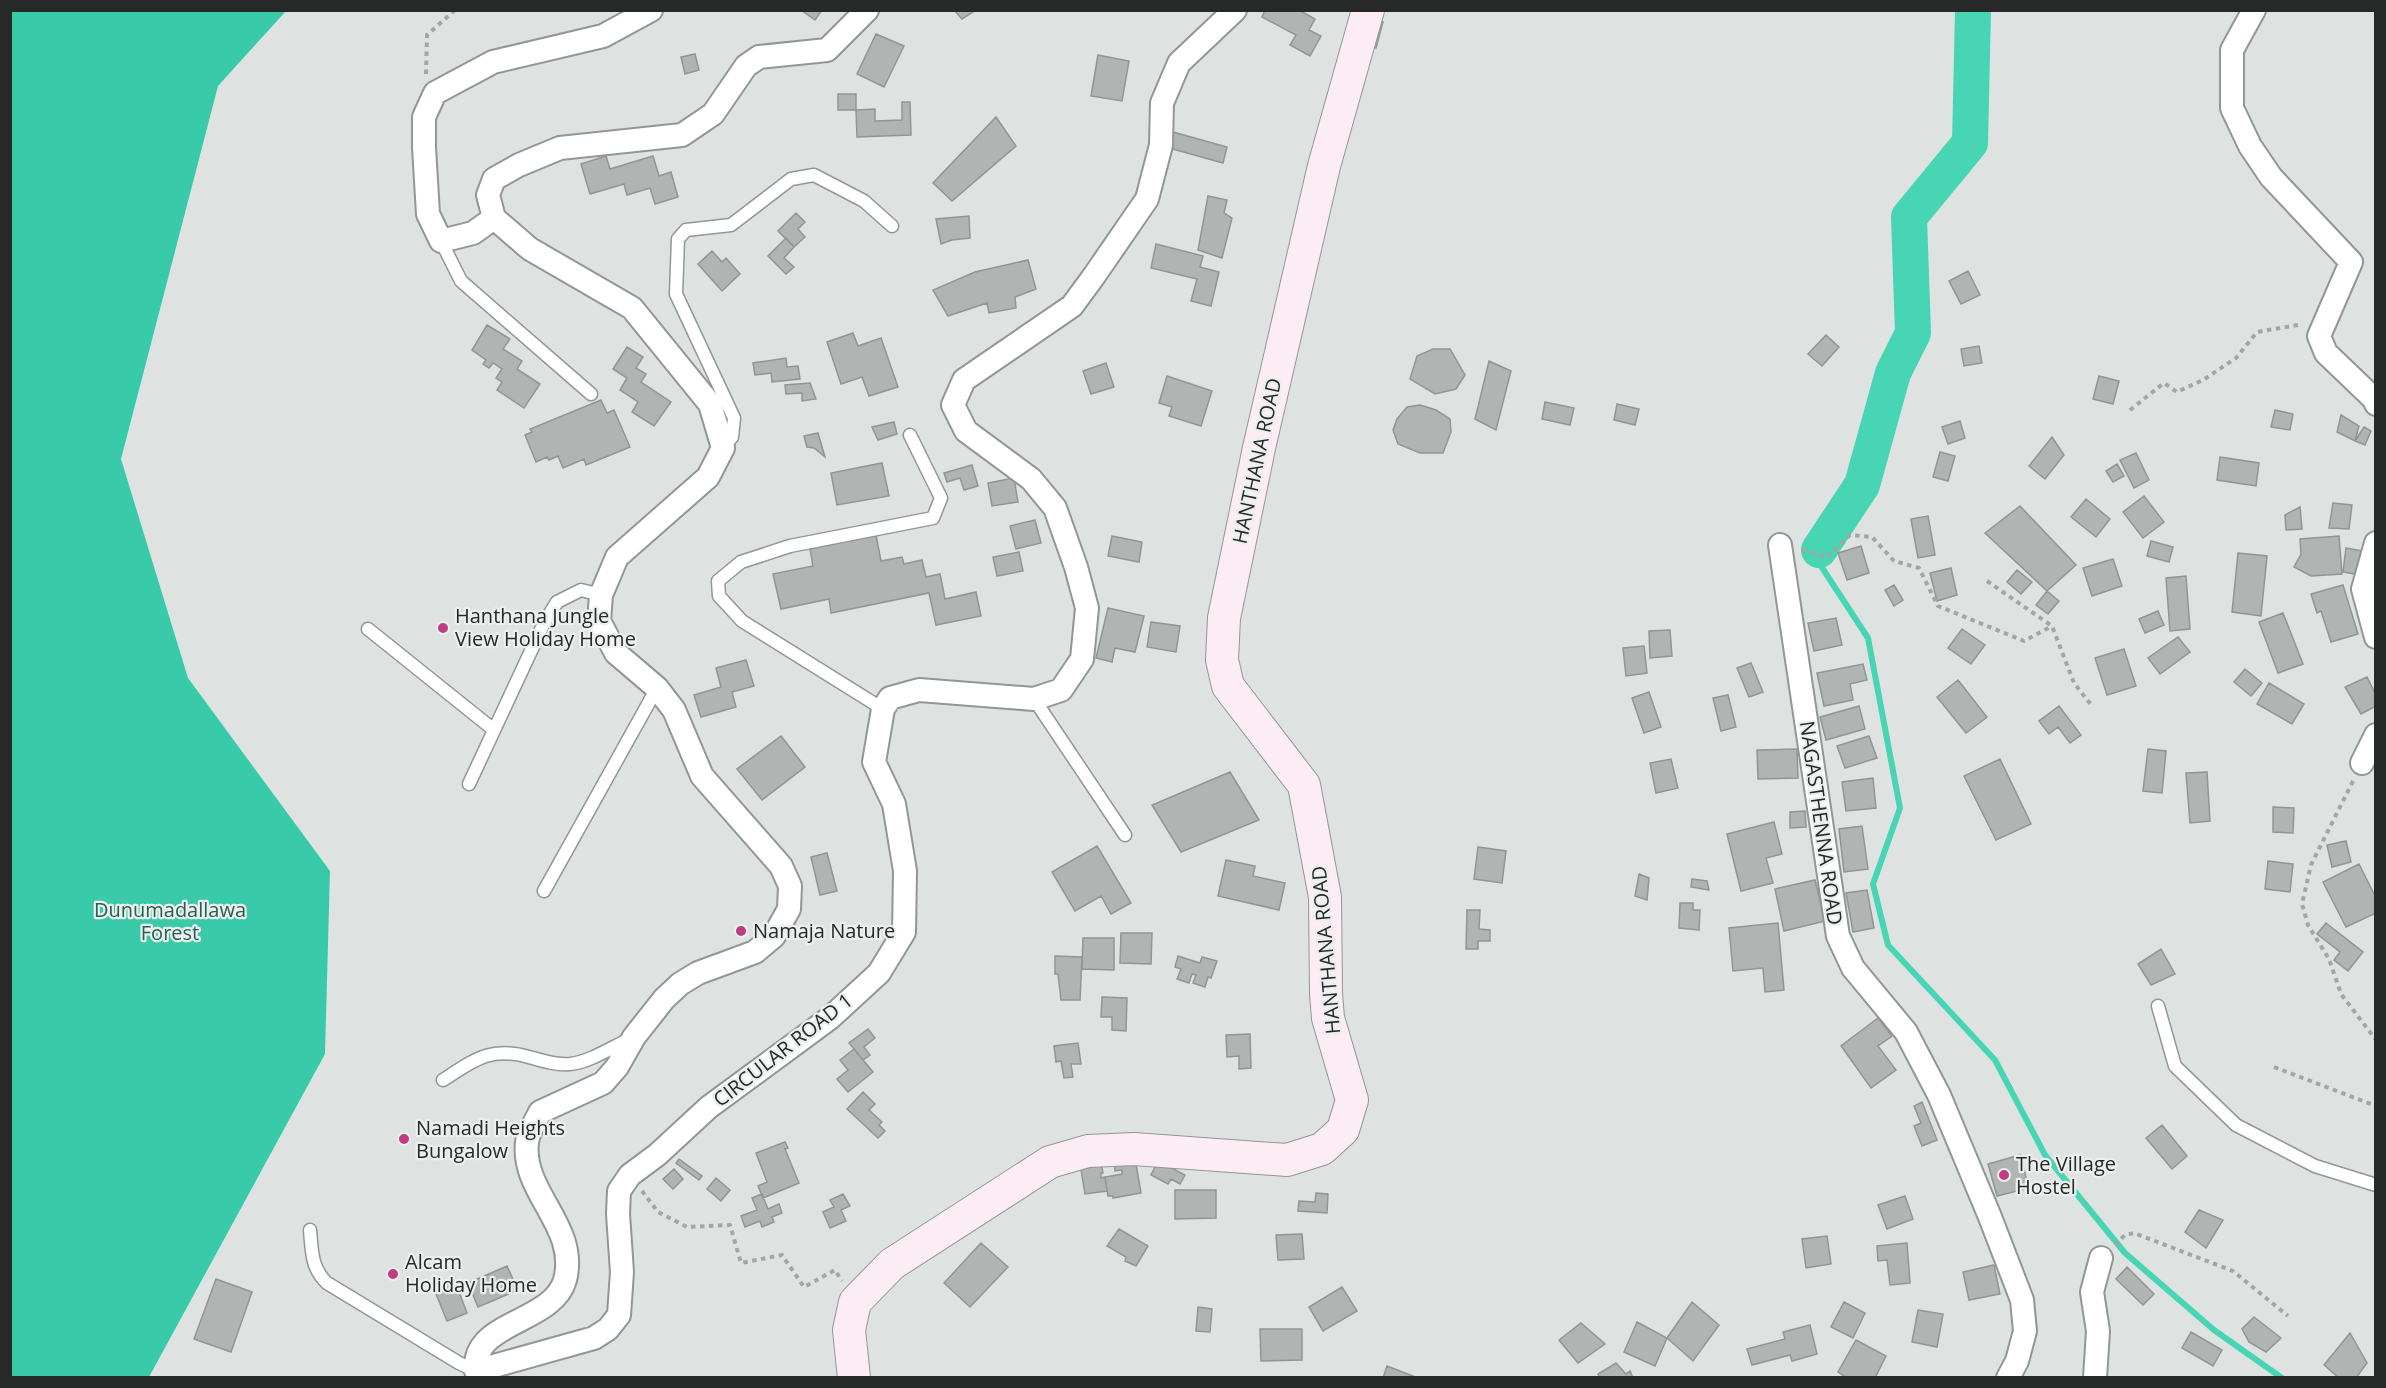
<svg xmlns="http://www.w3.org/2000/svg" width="2386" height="1388" font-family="'Open Sans',sans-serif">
<rect width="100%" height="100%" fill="#dee3e1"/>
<!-- forest -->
<path fill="#39caaa" d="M10,11H286L218,86L121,459L188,678L330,871L325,1054L149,1377H11Z"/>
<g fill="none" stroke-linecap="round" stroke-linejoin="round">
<!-- stream -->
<path stroke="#48d5b4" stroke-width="6" d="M1819,563L1868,638L1900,808L1873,884L1888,945L1995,1060L2045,1155L2125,1253L2214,1330L2282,1378"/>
<!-- river -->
<path stroke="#48d5b4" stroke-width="36" d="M1819,550L1862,485L1893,373L1913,333L1909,217L1970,143L1973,10"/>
</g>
<!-- building -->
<path fill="#b0b4b2" stroke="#919594" stroke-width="1.5" d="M801,10H822L815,20Z
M954,10H976L962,19Z
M1265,10H1299L1315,19L1309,30L1321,36L1310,56L1290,45L1296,35L1262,17Z
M1374,19L1383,22L1376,48L1366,46Z
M876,34L904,46L884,87L857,74Z
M695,54L699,70L685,74L681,57Z
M1098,55L1129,61L1122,101L1091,96Z
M838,94H856V110H838Z
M902,102H910L911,135L857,137L856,110L875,109V121L902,120Z
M996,117L1016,146L952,201L933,183Z
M1173,132L1227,147L1223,163L1169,148Z
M606,156L610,169L653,156L659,176L671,172L678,197L655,204L650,188L627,195L624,184L590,194L581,164Z
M1208,196L1227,200L1224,213L1232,218L1222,258L1198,250Z
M796,213L805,222L798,229L805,237L794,247L778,231Z
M969,216L970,238L952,240L941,244L936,219Z
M786,238L794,247L784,258L794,267L786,274L768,256Z
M1156,244L1203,256L1200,267L1219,272L1211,306L1191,301L1197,279L1151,268Z
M712,251L722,262L726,258L740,274L722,291L698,264Z
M1028,260L1036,289L1015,297L1016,308L989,313L987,303L948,316L933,290L975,272Z
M1968,271L1980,295L1961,304L1949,281Z
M487,325L510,339L503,349L522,361L517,369L540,384L524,408L497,390L502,382L496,378L502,369L493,363L489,368L483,364L486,360L472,350Z
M853,333L858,346L881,338L898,387L869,396L862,377L841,384L827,342Z
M1826,335L1839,347L1822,366L1808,354Z
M1979,346L1982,363L1964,366L1961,349Z
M627,347L643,357L636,368L646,374L641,382L671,402L654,426L632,412L638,402L620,390L627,378L613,369Z
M1433,349H1450L1465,375L1456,389L1435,394L1410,379L1417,356Z
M786,358L787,367L798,366L800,379L772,382L771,373L755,375L753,363Z
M1489,361L1511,371L1496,430L1475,419Z
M1106,363L1114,387L1091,394L1083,371Z
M1167,376L1212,391L1201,426L1169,416L1172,407L1159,403Z
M2099,376L2119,381L2113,404L2093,399Z
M810,383L816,399L802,401V393L786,394L785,385Z
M601,400L607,413L614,410L630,447L586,465L584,459L563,468L558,456L549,460L547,457L536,462L525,435L532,432L530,429Z
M1545,402L1574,408L1570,425L1542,419Z
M1617,404L1639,409L1635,425L1614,420Z
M1420,405L1436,410L1450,419L1451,432L1443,453H1420L1398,444L1393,430L1397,419L1407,407Z
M2275,410L2293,414L2290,430L2271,427Z
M2341,415L2359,426L2355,441L2337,432Z
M1960,421L1965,438L1948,444L1942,427Z
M894,422L897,434L878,440L872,427Z
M2364,427L2371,431L2365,445L2355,441Z
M818,433L825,457L814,448L807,447L804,436Z
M2052,437L2064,455L2045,479L2029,466Z
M1940,452L1955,456L1948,481L1933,477Z
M2136,453L2149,480L2134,488L2120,460Z
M2220,457L2259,463L2256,486L2217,480Z
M882,463L889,496L837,505L831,473Z
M2117,464L2124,476L2113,482L2106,471Z
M972,465L978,486L964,490L960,478L947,482L944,473Z
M1014,478L1018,502L992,506L988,483Z
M2144,496L2164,522L2143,538L2123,512Z
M2086,499L2110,519L2096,537L2071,517Z
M2333,503L2352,505L2349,529L2329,528Z
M2020,506L2076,565L2047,591L1985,533Z
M2300,507L2302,529L2286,530L2285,515Z
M1928,516L1935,555L1918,558L1911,519Z
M1035,520L1041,543L1016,549L1010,526Z
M876,535L881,561L902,557L904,564L922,560L926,577L940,574L945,599L976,592L981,616L936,625L929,593L831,613L829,599L781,609L773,574L813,566L810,549Z
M1112,536L1142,542L1139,562L1108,556Z
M2339,536L2342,574L2311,576L2294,567L2301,554L2300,539Z
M2151,541L2173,547L2169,562L2147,556Z
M1861,546L1869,573L1847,580L1838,553Z
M2346,548L2363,551L2360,575L2343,572Z
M1019,552L1023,571L997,576L993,557Z
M2238,553L2267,556L2261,616L2232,612Z
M2113,559L2122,586L2092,596L2083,568Z
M1951,568L1957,595L1937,601L1930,573Z
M2017,570L2032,582L2021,594L2007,582Z
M2186,576L2190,629L2170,631L2166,578Z
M1894,585L1903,600L1894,606L1885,590Z
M2343,585L2358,634L2331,642L2321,611L2317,613L2311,594Z
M2047,591L2059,601L2048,614L2036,605Z
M1108,608L1144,616L1135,652L1115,648L1112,662L1096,658Z
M2158,611L2164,625L2145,633L2139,619Z
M2283,613L2303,664L2278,673L2259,622Z
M1836,618L1842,645L1814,651L1808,623Z
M1151,622L1180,626L1176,652L1147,647Z
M1962,629L1985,645L1971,664L1948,648Z
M1670,630L1672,656L1650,658L1649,631Z
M2178,637L2190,652L2160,674L2148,658Z
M1644,646L1647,673L1626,676L1623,648Z
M2124,649L2136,686L2107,695L2095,658Z
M746,660L754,686L732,692L736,707L701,717L694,695L721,687L716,668Z
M1751,663L1763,692L1749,697L1737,668Z
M1863,664L1867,680L1850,684L1853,700L1824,706L1817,673Z
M2245,669L2262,683L2251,696L2234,682Z
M2367,677L2376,695V706L2361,714L2345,687Z
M1958,680L1987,717L1966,733L1937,697Z
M2269,683L2304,704L2292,724L2257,704Z
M1649,692L1661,727L1644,733L1632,698Z
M1728,695L1736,727L1721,731L1713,698Z
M1859,706L1865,729L1826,740L1820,717Z
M2059,706L2081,735L2070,743L2058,727L2049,734L2039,721Z
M781,736L805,767L762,800L737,769Z
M1869,736L1877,758L1845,768L1837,746Z
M1797,749L1798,778L1758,779L1757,750Z
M2148,749L2166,751L2162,793L2143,791Z
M1671,759L1678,788L1656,793L1650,763Z
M2000,759L2031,824L1996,840L1964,776Z
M1230,772L1259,820L1181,852L1152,805Z
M2207,772L2210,821L2190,823L2186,773Z
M1873,778L1876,808L1846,811L1842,782Z
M2273,807L2294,808L2293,833L2273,832Z
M1805,811L1806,827L1790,828V812Z
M1774,822L1782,854L1766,858L1773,883L1741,891L1727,834Z
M1862,826L1868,869L1844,872L1839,829Z
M2346,841L2351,862L2332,867L2327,845Z
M1097,846L1131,903L1111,914L1101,896L1075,911L1052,872Z
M1478,847L1506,851L1502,883L1474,879Z
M827,853L837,891L820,895L811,857Z
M1226,860L1255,866L1253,876L1285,883L1279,910L1218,896Z
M2268,861L2293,864L2290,892L2265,889Z
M2359,864L2376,898V913L2346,927L2323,882Z
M1639,874L1649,878L1647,900L1635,896Z
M1692,879L1707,881L1709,890L1691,887Z
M1815,880L1825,921L1784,931L1775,889Z
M1867,890L1874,928L1853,932L1846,893Z
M1680,903H1693V910H1700L1699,930L1679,928Z
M1467,910H1480L1479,929L1490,930V941H1478V949H1466Z
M1778,923L1784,990L1765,992L1763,968L1733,971L1729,928Z
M2326,923L2363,952L2348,971L2334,960L2340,952L2317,934Z
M1121,933H1152L1151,964L1120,963Z
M1083,938H1114V970L1082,969Z
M2161,949L2175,974L2151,985L2138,964Z
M1055,956L1082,957L1080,1000H1061L1058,974H1055Z
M1178,956L1200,963L1202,957L1217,961L1211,978L1208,977L1205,987L1193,983L1196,975L1192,974L1189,983L1177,979L1181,969L1175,967Z
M1102,997L1127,998L1126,1031L1112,1030V1017H1101Z
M1878,1018L1892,1036L1878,1046L1896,1070L1871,1088L1841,1046Z
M868,1029L875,1038L864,1047L870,1055L863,1060L849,1043Z
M1250,1034L1251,1068L1239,1069V1056L1227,1057L1226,1035Z
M1078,1043L1081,1064H1071L1073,1077L1064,1078L1061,1061L1056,1062L1054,1046Z
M854,1049L873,1072L848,1092L837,1079L848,1070L840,1060Z
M863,1092L875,1104L869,1110L882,1122L879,1125L885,1131L878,1138L847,1109Z
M1922,1102L1937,1140L1922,1146L1914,1126L1921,1123L1914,1106Z
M2162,1125L2187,1156L2172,1169L2146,1138Z
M785,1142L788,1148L785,1149L799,1183L763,1198L758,1186L767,1182L756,1153Z
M1100,1155L1103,1173H1101V1178L1105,1177L1107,1191L1085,1194L1079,1158Z
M2020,1155L2029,1188L1997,1196L1988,1164Z
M1135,1158L1141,1193L1113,1198V1196H1108L1105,1177L1122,1174V1170L1115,1171L1114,1162Z
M679,1159L702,1176L699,1180L676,1163Z
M1158,1161L1185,1175L1180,1184L1171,1179L1168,1184L1151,1175Z
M674,1169L683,1179L673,1189L663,1179Z
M716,1178L730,1190L721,1201L707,1189Z
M1175,1190H1216V1218L1175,1219Z
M1316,1193L1328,1194L1327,1213L1298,1211L1299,1201L1315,1202Z
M762,1194L768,1209L779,1204L782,1213L772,1217L774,1222L762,1227L760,1221L745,1227L741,1216L757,1210L752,1198Z
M843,1194L850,1206L841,1210L846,1221L830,1228L823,1212L834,1207L830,1200Z
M1905,1196L1913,1219L1887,1229L1878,1205Z
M2199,1210L2223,1220L2206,1248L2185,1232Z
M1119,1229L1148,1246L1136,1266L1125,1261L1126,1257L1107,1246Z
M1302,1234L1304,1259L1278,1260L1276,1235Z
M1827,1236L1831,1264L1806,1268L1802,1239Z
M981,1243L1008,1267L970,1307L944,1283Z
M1907,1243L1910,1283L1890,1285L1887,1260L1878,1261L1877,1246Z
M1994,1265L2000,1294L1969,1300L1963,1272Z
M507,1266L518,1290L478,1307L468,1283Z
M2127,1267L2154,1294L2143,1305L2116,1279Z
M216,1279L252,1292L231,1352L194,1339Z
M455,1281L467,1313L447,1321L434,1289Z
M1342,1287L1357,1311L1323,1331L1309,1307Z
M1692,1302L1719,1325L1693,1361L1667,1338Z
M1844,1302L1865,1313L1853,1338L1831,1327Z
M1198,1307L1212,1309L1210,1332L1196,1331Z
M1918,1310L1943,1314L1937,1347L1912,1342Z
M2254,1317L2281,1338L2266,1352L2249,1342L2242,1329Z
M1637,1322L1667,1338L1655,1366L1624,1352Z
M1581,1323L1605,1344L1578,1363L1559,1340Z
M1810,1325L1817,1354L1792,1361L1790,1355L1752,1365L1747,1349L1785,1339L1783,1332Z
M1260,1329H1302V1360L1261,1361Z
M2191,1332L2222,1350L2213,1366L2182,1348Z
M2350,1333L2367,1363L2356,1378H2339L2324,1365Z
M1856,1340L1886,1356L1875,1378H1847L1838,1372Z
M1616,1363L1626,1374L1630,1371L1633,1378H1600L1598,1374Z
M1387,1366L1418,1378H1383Z"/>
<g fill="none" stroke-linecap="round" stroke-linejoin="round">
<!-- lane casing -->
<g stroke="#929695" stroke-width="15">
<path id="lane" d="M441,241L461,281L591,394
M723,448L732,437L734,418L676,294L678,239L686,230L731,225L791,179L814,175L864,201L892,226
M368,629L494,730
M1034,699L1125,835
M883,709L742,621L719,596L718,581L741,562L790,546L933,518L941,498L910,435
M469,784L544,623L557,602L581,590L601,595
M544,891L657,688
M2158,1006L2175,1066L2236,1125L2315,1166L2376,1185
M443,1080C474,1060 490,1046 529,1057C543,1061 555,1065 570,1064C590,1062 612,1047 630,1039
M310,1230C312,1251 311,1268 327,1283L459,1363L476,1371"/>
</g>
<!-- street casing -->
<g stroke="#929695" stroke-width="26">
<path id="street" d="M2254,10L2232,50V108L2250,146L2271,177L2351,262L2319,336L2326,353L2374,399L2376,404
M494,218L473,233L441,241L428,214L424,147V117L435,93L493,62L603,36L651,10
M2376,543L2363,589L2376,637
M1780,545L1838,936L1853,968L1906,1032L1939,1095L1990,1217L2022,1300L2025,1331L2017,1361L2008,1378
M2362,763L2376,735
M476,1371L594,1338L608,1329L619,1315L622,1272L618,1214L619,1191L630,1175L657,1155L709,1107L830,1018L879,973L904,932L905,871L894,804L874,762L883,709L890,698L919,690L1034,699L1061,690L1082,659L1087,608L1076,567L1055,508L1031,479L966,431L953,405L964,380L1072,306L1094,276L1147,199L1161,145L1162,103L1179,63L1235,10
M478,1378C462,1321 552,1326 565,1280C579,1226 521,1193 527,1142C528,1132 536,1121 540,1112L603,1083L617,1067L634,1037L664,999L680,984L698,973L755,952L774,936L789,909L790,886L781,866L702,776L674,710L657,688L616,653L599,621L601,595L617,557L708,477L723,448L710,404L632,308L530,249L494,218L488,195L494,179L519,165L560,148L682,135L713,114L746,66L759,57L827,50L867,10
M2095,1378L2098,1331L2092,1292L2101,1258"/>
</g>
<!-- secondary casing -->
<g stroke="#929695" stroke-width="34">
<path id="secondary" d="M854,1378L849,1330L855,1302L892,1264L1050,1162L1088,1151L1134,1149L1287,1160L1322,1149L1343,1130L1352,1100L1328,1018L1326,994L1325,897L1304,785L1228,686L1222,660L1224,618L1259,448L1324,166L1368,10"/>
</g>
<!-- path -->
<path stroke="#a3a6a5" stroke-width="4" stroke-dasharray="4.5 4.5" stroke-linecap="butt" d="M426,74L427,35L455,10
M2130,410L2164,383L2177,392L2203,380L2236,358L2257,332L2298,325L2300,326
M1802,550L1827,557L1850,535L1872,537L1894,561L1919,568L1938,606L2024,641L2052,626
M1987,581L2052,626L2074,683L2092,706
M2353,781L2311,865L2302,904L2308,925L2329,959L2341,994L2376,1040
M2274,1067L2376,1106
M642,1191L658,1212L687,1227L730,1225L741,1263L782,1255L804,1287L835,1270L842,1281
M2115,1245L2125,1235L2134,1233L2233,1271L2288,1316"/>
<!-- lane -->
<use href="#lane" stroke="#fff" stroke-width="12"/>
<!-- street -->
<use href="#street" stroke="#fff" stroke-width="22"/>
<!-- secondary -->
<use href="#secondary" stroke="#fcecf3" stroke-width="32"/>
</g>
<!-- markers -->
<g fill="#c03d85" stroke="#ebf0ee" stroke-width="2">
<circle cx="443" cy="628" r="6"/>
<circle cx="741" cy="931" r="6"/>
<circle cx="404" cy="1139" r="6"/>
<circle cx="2004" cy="1175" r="6"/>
<circle cx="393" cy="1274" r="6"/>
</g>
<g text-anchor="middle" stroke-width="4.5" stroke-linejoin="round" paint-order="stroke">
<!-- street labels -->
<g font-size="20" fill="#272828" stroke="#ebf0ee">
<text transform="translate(1257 461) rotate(-78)" y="7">HANTHANA ROAD</text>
<text transform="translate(1821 823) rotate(82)" y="7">NAGASTHENNA ROAD</text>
<text transform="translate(1326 950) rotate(-95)" y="7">HANTHANA ROAD</text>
<text transform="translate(783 1050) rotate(-38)" y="7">CIRCULAR ROAD 1</text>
</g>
<!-- poi labels -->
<g font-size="20" fill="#272828" stroke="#ebf0ee" text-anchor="start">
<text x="455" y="623">Hanthana Jungle<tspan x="455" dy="23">View Holiday Home</tspan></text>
<text x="753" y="938">Namaja Nature</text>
<text x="416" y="1135">Namadi Heights<tspan x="416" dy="23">Bungalow</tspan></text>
<text x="2016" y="1171">The Village<tspan x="2016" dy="23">Hostel</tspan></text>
<text x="405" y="1269">Alcam<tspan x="405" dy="23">Holiday Home</tspan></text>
</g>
<!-- park labels -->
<g font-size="20" fill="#265e4f" stroke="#ebf0ee">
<text x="170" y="917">Dunumadallawa<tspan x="170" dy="23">Forest</tspan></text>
</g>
</g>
<!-- border -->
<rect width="2386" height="1388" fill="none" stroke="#272828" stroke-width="24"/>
</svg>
